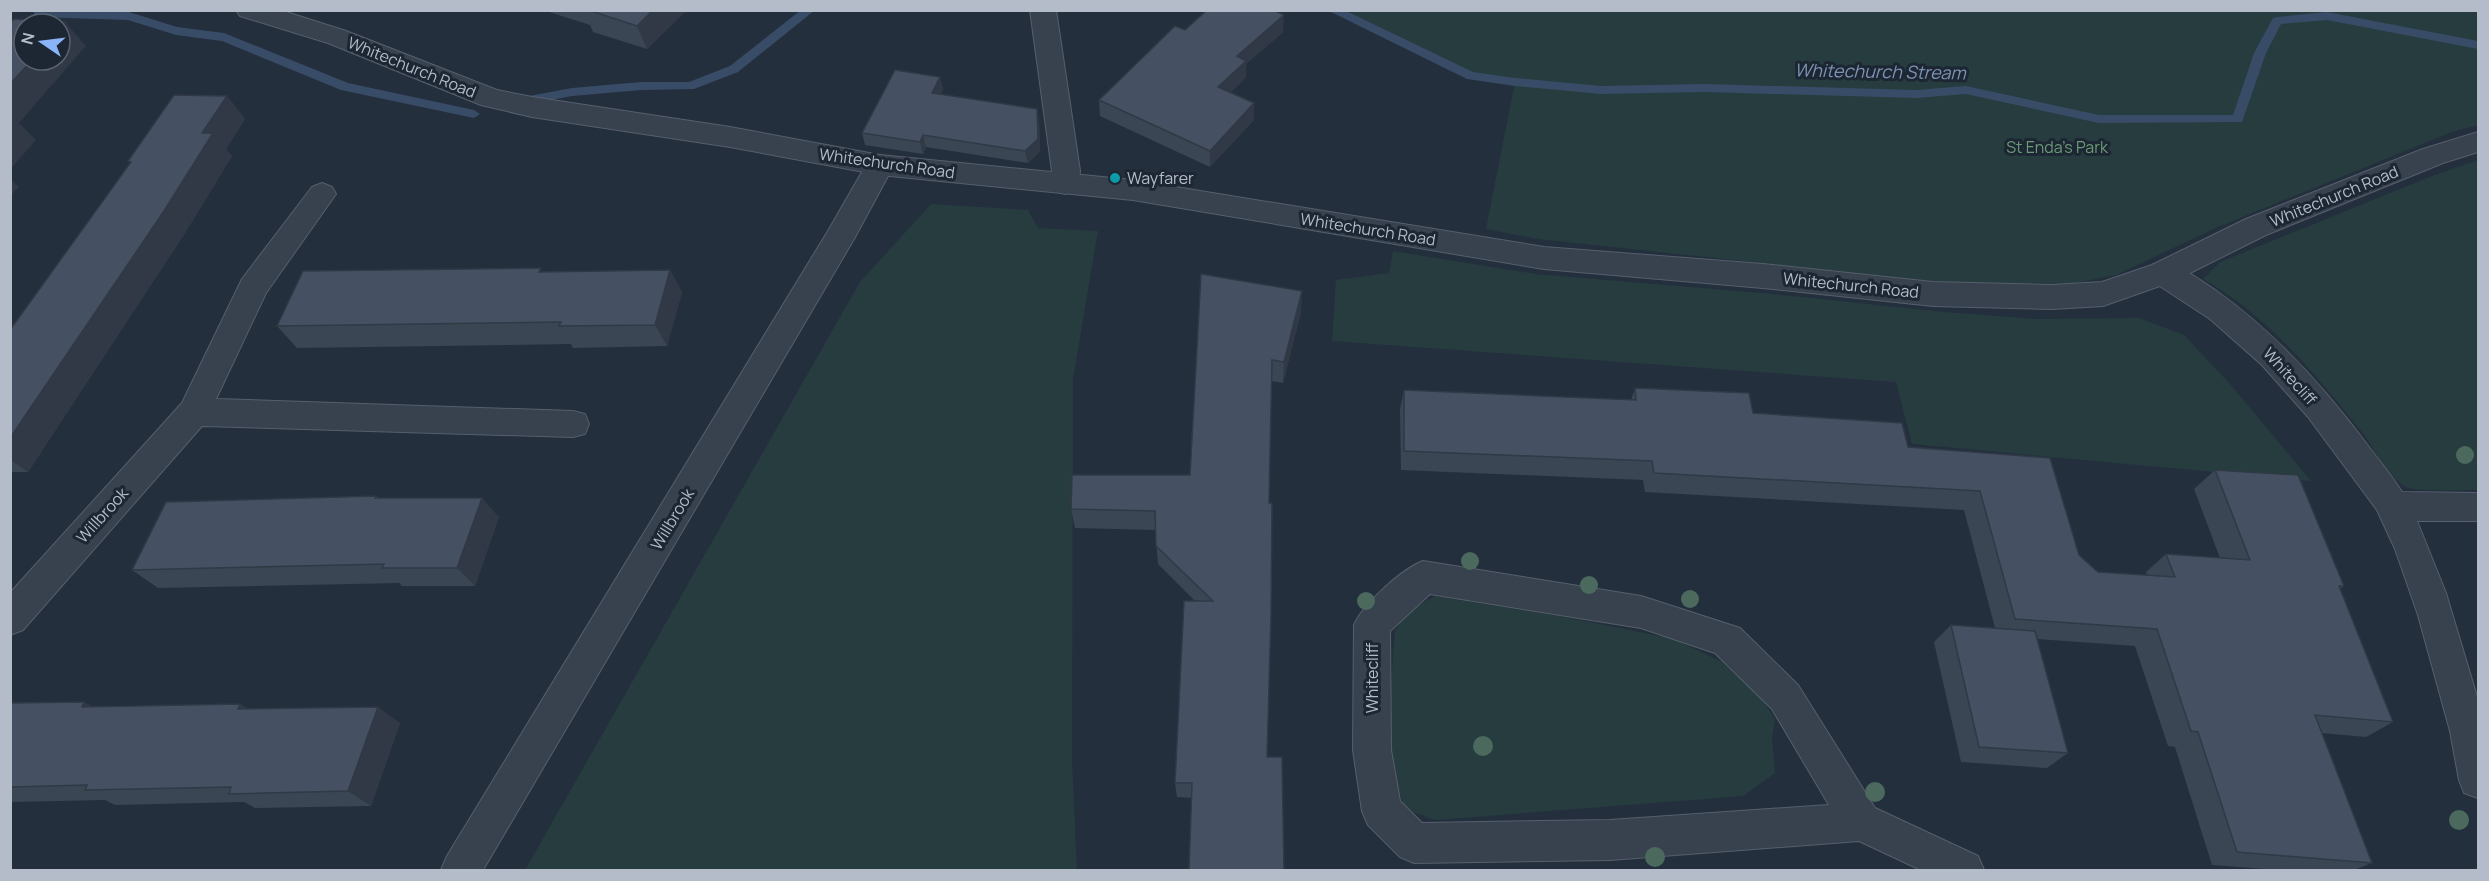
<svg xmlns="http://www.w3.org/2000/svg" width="2489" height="881" font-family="Manrope,sans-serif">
<rect width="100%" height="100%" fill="#242f3e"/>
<!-- green -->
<path fill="#263c3f" d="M1332,11H2478V125L2452,132L2218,227L2116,275L2070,284L1939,282L1538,239L1486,229L1515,82L1471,76Z
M2478,160V490C2465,490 2415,492 2406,487C2384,474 2376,450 2361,431C2315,374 2268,316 2203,279L2220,262L2432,176Z
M931,204L1028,210L1038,228L1098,231L1073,379L1072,760L1077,870H525L860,282Z
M1393,251L1536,274L1773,294L1944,312L2035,319L2139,318L2184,335L2230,384L2311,481L1912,444L1896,382L1332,341L1336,280L1389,273Z
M1435,596L1575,619L1674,639L1722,662L1762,699L1775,719L1772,739L1775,773L1743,796L1435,820L1405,809L1396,783L1388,722L1395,631L1407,612Z"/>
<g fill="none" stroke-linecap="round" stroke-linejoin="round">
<!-- stream -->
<path fill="#394c67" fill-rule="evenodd" d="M34,10L129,12L177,27L224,33L348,83L474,110L480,114L474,118L341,90L222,41L176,35L128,20L38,17L34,16Z
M801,10H815L738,72L694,89L641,90L572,96L524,105L518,101L524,97L572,88L641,82H689L730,66Z
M1327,10H1344L1473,72L1515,78L1601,86L1705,84L1916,90L1966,86L2099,115H2233L2254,53L2273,18L2277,17L2327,12L2478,41V49L2327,20L2281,24L2266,53L2242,122L2099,123L1966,94L1916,98L1705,92L1601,94L1515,86L1467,79Z"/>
<!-- minor casing -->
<g stroke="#565f6c" stroke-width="2">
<path id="minor" d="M1030,10H1056L1080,171L1079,184L1075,191L1065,194L1055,191L1051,184L1052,171Z
M880,155L890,158L894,165L854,239L483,870H441L447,856L828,231L870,158Z
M322,183L332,187L336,194L266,293L216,399L573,411L585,414L589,424L585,434L573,437L202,426L23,630L10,635V593L182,403L242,279L312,187Z
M2163,261C2182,267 2199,279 2215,290C2276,333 2325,388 2369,447C2380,462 2392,476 2402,492L2478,493V521H2417L2446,593L2478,700V798L2464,793L2459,780L2450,731L2418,615L2395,549L2377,510L2308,417L2262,365L2210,319L2152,281L2148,273L2152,265Z
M1423,561L1641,596L1740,628L1798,685L1875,808L1978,856L1984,870H1921L1859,841L1610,860L1414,863L1400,857L1368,825L1362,811L1353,750L1354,625C1363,604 1402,569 1423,561ZM1430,594L1641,628L1715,653L1772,709L1829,805L1610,820L1422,823L1400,801L1391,750L1390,631Z"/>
</g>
<!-- tertiary casing -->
<g stroke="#565f6c" stroke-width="2">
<path id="tertiary" d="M236,10H280L346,31L497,90L532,97L730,127L880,155L1133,180L1544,247L1763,264L1933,282L2052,285L2102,282L2152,265L2246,219L2423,149L2478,132V152L2443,163L2266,235L2174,281L2103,306L2052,309L1933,306L1763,288L1544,269L1133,200L880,175L730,147L532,117L481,105L328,43L240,16Z"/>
</g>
<!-- minor -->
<use href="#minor" fill="#38414e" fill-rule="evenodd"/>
<!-- tertiary -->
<use href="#tertiary" fill="#38414e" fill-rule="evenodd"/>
</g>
<!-- trees -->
<g fill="#4b6a5d">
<circle cx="2465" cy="455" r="9"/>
<circle cx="1470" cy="561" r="9"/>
<circle cx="1589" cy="585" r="9"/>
<circle cx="1690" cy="599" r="9"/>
<circle cx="1366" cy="601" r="9"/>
<circle cx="1483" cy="746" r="10"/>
<circle cx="1875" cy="792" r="10"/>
<circle cx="2459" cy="820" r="10"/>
<circle cx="1655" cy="857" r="10"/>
</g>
<!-- wall -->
<path fill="#3b4654" d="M543,10H687L647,49L593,32L590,25Z
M1185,30L1283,32L1246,64V77L1230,93L1254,120L1210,167L1100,116L1099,100Z
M940,77L943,89L940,94L1037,109L1039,121L1040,151L1028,163L926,147L923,154L865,145L862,133Z
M227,96L245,119L226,149L232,156L185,233L28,472H10V330L130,163L128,161Z
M670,270L682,292L667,346L573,348L571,344L297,348L277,326L543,272Z
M1301,312L1283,383L1272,381L1192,798L1177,797L1175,783L1195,601L1158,564L1155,530L1075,528L1071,509L1190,475Z
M1635,388L1908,447L2050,458L2079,555L2098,572L2147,575L2146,572L2166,554L2220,558L2194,489L2215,470L2344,586L2340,589L2393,722L2366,737L2322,733L2372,863L2354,870H2280L2212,865L2175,747L2168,746L2135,646L2037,639L2068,753L2047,768L1961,762L1934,642L1951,625L1995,628L1964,510L1645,492L1643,480L1401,470L1400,409L1404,390L1631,400Z
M376,496L378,498L499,517L475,586H402L399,583L158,588L132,570Z
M84,702L92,707L240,704L248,709L400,723L371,806L255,808L244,802L115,805L105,800L10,802V703Z"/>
<!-- shaded-wall -->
<path fill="#303945" d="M653,10H687L647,49L637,26Z
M1284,15L1283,32L1246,64V77L1218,104V87L1237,56Z
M65,22L86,46L19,123L36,140L10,170V84L32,60H60V28Z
M940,77L943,89L935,105L932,93Z
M227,96L245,119L226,149L232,156L185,233L28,472L10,460V438L202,133Z
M1254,103V120L1210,167V151Z
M1037,109L1039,121L1040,151L1028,163L1025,151Z
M923,135L926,147L923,154L920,142Z
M10,179L19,187L10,196Z
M670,270L682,292L667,346L655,325Z
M1302,291L1301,312L1283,383L1284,362Z
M482,498L499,517L475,586L457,568Z
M84,702L113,718L82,707Z
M240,704L265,720L238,709Z
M378,707L400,723L371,806L348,791Z"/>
<!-- building -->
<path fill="#455162" stroke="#303945" stroke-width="1.5" d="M588,10H653L637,26Z
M1207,10H1273L1284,15L1237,56L1246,61L1218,87L1254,103L1210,151L1099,100L1175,26L1185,30Z
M14,19L65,22L60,28V24H24V60H32L10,84V23Z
M895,70L940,77L932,93L1037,109L1038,139L1025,151L923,135L920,142L862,133Z
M174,95L227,96L202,133H213L164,211L10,438V330L131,162L128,161Z
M541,268L539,272L670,270L655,325L559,326L561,322L277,326L303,271Z
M1201,274L1302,291L1284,362L1272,360L1269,503H1272L1271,615L1267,757H1282L1284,870H1189L1192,783H1175L1184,601H1213L1156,546L1155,511L1071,509L1072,475H1190Z
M1635,388L1749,393L1753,413L1902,423L1908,447L2050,458L2079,555L2098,572L2175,577L2166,554L2250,560L2215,470L2298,475L2344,586H2339L2393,722L2315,715L2372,863L2237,852L2198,732L2191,731L2157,629L2015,619L1980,491L1654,473L1652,461L1404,451V390L1636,400Z
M376,496L375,498H482L457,568H382L384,564L132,570L166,502Z
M1951,625L2035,631L2068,753L1979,747Z
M84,702L82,707L240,704L238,709L378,707L348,791L229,794L231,787L85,790L87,785L10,787V703Z"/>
<!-- markers -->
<circle fill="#0f9aa8" stroke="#1d2633" stroke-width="2" cx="1115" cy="178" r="6"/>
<g text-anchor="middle" stroke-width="6" stroke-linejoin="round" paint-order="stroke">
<!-- street labels -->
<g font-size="16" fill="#b4bcc9" stroke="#1d2633">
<text transform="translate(412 67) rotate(22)" y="6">Whitechurch Road</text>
<text transform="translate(887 163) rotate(8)" y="6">Whitechurch Road</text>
<text transform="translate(2334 196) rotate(-22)" y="6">Whitechurch Road</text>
<text transform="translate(1368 229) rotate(9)" y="6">Whitechurch Road</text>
<text transform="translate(1851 285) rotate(6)" y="6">Whitechurch Road</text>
<text transform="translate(2290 376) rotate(48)" y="6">Whitecliff</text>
<text transform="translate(102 515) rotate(-48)" y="6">Willbrook</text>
<text transform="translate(672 519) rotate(-59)" y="6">Willbrook</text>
<text transform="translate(1372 678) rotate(-90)" y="6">Whitecliff</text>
</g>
<!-- park labels -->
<g font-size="16" fill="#6b9a76" stroke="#1d2633">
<text x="2057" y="153">St Enda's Park</text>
</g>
<!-- poi labels -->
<g font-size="16" fill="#b4bcc9" stroke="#1d2633" text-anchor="start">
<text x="1127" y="184">Wayfarer</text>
</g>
<!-- water labels -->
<g font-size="18" font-style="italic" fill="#7c92b1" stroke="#1d2633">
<text transform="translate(1880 72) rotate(1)" y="6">Whitechurch Stream</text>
</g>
</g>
<!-- border -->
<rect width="2489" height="881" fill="none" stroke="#b4bcc9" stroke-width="24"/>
<!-- north arrow -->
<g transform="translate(42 42) rotate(284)"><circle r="28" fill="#1d2633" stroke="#59626f" stroke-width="1.5"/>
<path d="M0-4.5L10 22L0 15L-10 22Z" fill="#8ab4f8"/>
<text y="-9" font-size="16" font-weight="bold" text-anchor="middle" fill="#b4bcc9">N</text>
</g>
</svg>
